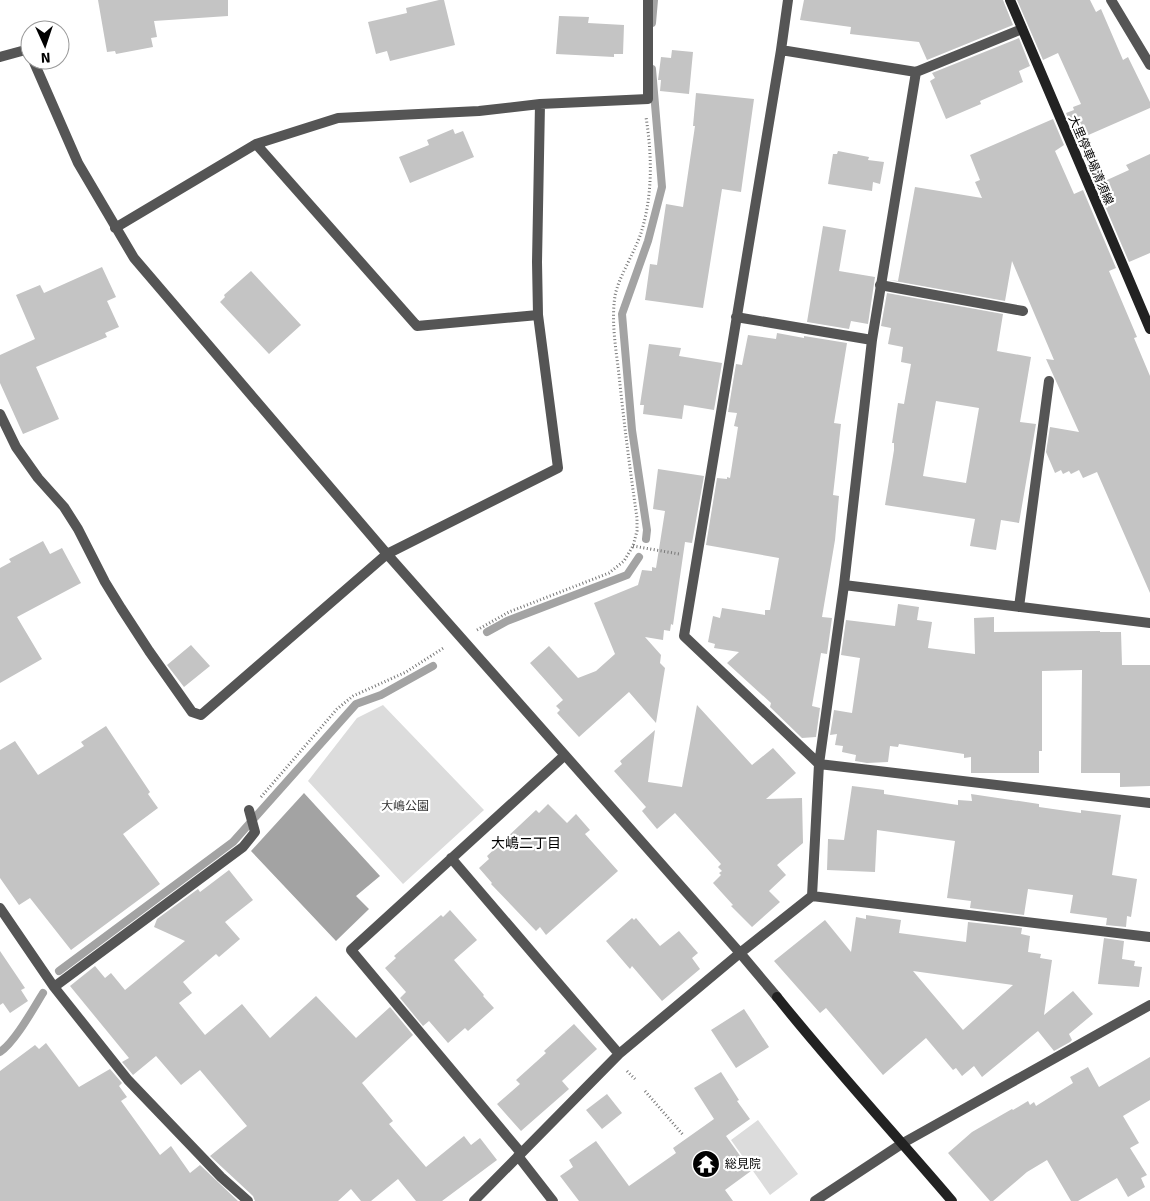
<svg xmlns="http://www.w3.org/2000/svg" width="1150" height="1201" font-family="Signika,'Noto Sans JP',sans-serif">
<rect width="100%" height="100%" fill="#fff"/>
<!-- green -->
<path fill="#dcdcdc" d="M383,705L484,810L403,884L308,781L357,718Z
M758,1120L798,1174L770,1195L731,1140Z"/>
<!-- water -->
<path fill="#a3a3a3" d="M304,793L380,876L356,896L369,909L336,941L251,851Z"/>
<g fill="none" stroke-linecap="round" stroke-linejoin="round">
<!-- stream -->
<path stroke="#a3a3a3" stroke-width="8" d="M652,23L654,0
M646,539L647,530L632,430L622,314L648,241L662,187L652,69
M487,632L507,621L627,575L639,557
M59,971L233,842L356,704L381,695L433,666
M0,1052C15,1042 33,1009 43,993"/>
</g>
<!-- building -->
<path fill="#c4c4c4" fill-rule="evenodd" d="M98,0H228V16L154,21L157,37L151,38L153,47L116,54L115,51L107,52Z
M439,0H444L455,45L390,61L387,51L376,54L368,22L407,13L406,8Z
M804,0H1003L1013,25L927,60L919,42L850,34L851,27L800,20Z
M1017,0H1090L1096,12L1101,9L1123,60L1128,57L1150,102V108L1077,140L1066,113L1074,110L1073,107L1081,104L1058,53L1043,60Z
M559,16L589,17L588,23L624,25L623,54H614V57L556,54Z
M1019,38L1030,66L1019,71L1023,82L980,101L981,104L946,119L930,81L935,78L932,73Z
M672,50L693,52L689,94L660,91L661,80H658L661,57L671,58Z
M696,93L754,99L741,192L722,189L703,308L645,300L650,264L657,265L666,204L683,207L695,126H693Z
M1053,119L1064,145L1055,151L1074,194L1083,190L1116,268L1109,271L1137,337L1134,338L1150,376V593L1097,472L1083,478L1079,470L1071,474L1069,471L1063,474L1061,470L1055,473L1046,452L1050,427L1079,432L1046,359L1054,360L1012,261L1005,301L889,280L898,281L915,187L982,198L975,182L980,180L970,155Z
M453,129L455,134L463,131L474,157L410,183L399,157L429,145L427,140Z
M838,151L869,157L868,160L884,162L880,184L873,182L872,191L828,184L833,154H837Z
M1150,154V253L1129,262L1096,185L1129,170L1126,165Z
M823,226L846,230L839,271L875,277L868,324L851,321L849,329L807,322Z
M102,267L116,297L107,301L119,327L105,333L107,337L36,367L59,419L23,434L0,383V355L35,339L16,295L40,285L44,293Z
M251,271L301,325L269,354L220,302L225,297L224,295Z
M887,293L1003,314L997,351L1031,357L1020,422L1036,424L1019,523L1001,520L996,550L970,546L975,519L885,505L894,450V443H892L898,403L904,404L911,364L901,362L903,347L888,344L891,328L881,326ZM936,401L979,408L966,483L923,476Z
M777,333L804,338V336L847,343L834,423L841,424L833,495L839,496L835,540L822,617L832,618L827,654L821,653L812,706L820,708L816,737L802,738L770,707L771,703L727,663L739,652L714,648L715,644L708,642L713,616L720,618L722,608L765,615V610H770L779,558L706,545L717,478L727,479V477L730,478L738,427L734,426L737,413L728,412L736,364L742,365L748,335L776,339Z
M649,344L681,348L679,356L722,363L714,410L684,405L682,419L643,414L644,405H640Z
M658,469L704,476L692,543L685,542L673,625L671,624L670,631L664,630L663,640L645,637L661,655L660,663L665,668L656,723L629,692L579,737L557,713L560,710L556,706L563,700L530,663L549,646L578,678L596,671L615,654L594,603L638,585L642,570L652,571V567L656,568L665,511L653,509Z
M43,541L50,554L62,548L81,583L17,617L42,659L0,683V568L11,562L9,559Z
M898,604L919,607L917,620L932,622L928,648L975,654L974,618L994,617V632L1100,631V632H1121L1122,665H1150V786L1120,787V773H1081L1082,670L1042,671V751H1039V773H971V757L964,758V754L899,744L898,747L890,746L888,762L867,763L855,761L856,755L842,752L843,746L835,745L837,734L830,735L834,710L852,713L860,658L841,655L846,620L895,626Z
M191,645L210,666L184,687L167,665Z
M697,705L752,765L773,748L796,773L766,799L802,798L803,843L777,865L786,875L769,891L780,902L752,927L731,906L733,905L713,883L721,875L719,873L722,871L718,867L721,864L675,813L657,829L642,811L646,807L614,771L622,764L620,761L655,730L648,782L682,787Z
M106,726L150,792L148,794L158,808L123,834L160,884L71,950L30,898L19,905L0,878V750L15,741L38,775L84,746L81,742Z
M852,786L884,790V794L958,805V800L972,801L971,794L1039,804V807L1081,813V810L1121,815L1112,875L1137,879L1131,917L1127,916L1126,927L1106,925L1107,918L1070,913L1073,895L1028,889L1024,915L970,908L971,901L947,898L955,841L877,830L875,872L827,870L828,839L844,840Z
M548,804L567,823L576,814L590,830L585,834L618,871L546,935L540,927L536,931L491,884L492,883L479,868L489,859L487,856L536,810L539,813Z
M229,870L253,900L225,922L240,939L219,957L216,954L183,982L192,993L179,1003L205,1035L242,1004L270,1038L316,996L356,1038L390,1007L413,1035L362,1083L393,1121L389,1124L426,1167L464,1136L471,1145L480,1138L497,1160L442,1201H416L398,1179L371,1201H361L351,1189L338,1201H255L253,1196L210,1156L247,1126L200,1070L181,1085L156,1056L133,1075L122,1062L129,1058L70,986L95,966L105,978L111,973L125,990L185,941L154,927L157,919L198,889L200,892Z
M450,910L477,940L454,960L484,995L483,996L494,1008L468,1031L465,1028L448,1043L429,1021L423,1026L400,998L406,992L385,968L396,958L394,956L441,915L443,917Z
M866,915L901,920L899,933L966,942L968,922L1022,928L1021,934L1030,936L1028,952L1041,954L1040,958L1052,960L1044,1015L1073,991L1093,1014L1069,1034L1072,1040L1070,1042L1054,1051L1038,1031L982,1077L974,1066L962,1076L956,1068L953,1070L926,1038L883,1075L826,1008L820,1013L774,961L825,920L851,952L856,917L866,919ZM913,971L1013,985L963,1030Z
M632,918L634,920L636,918L660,946L679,931L698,953L692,958L700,969L662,1001L632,966L630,969L606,941Z
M1104,938L1124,941L1122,959L1135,961L1134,966L1142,967L1139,987L1098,984Z
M0,951L25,988L21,990L28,1001L10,1013L3,1003L0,1005Z
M744,1009L769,1047L736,1068L711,1030Z
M574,1024L597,1049L562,1081L569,1089L521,1131L497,1104L520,1084L516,1080L546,1053L544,1051Z
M46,1043L79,1087L110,1069L122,1083L119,1086L127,1097L121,1101L160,1155L171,1146L190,1173L200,1165L238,1201H0V1071L35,1045L39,1049Z
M1150,1057V1100L1123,1116L1139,1143L1130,1148L1147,1175L1141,1178L1145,1187L1128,1197L1117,1178L1078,1201H1071L1047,1160L1027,1172L993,1201H990L948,1153L972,1132L1012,1109L1013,1110L1028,1101L1030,1105L1034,1102L1036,1106L1073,1083L1070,1077L1088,1067L1099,1087Z
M721,1072L739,1100L737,1101L750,1119L726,1136L751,1171L725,1190L733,1201H579L560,1176L573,1167L569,1160L596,1141L629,1186L676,1153L673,1148L714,1119L694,1088Z
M607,1094L622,1113L602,1129L586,1110Z"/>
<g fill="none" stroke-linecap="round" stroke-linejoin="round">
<!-- path -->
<path stroke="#777" stroke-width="3" stroke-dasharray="1 2.5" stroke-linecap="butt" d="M633,546L679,554
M477,630L509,612L609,573L624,561L633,546L637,531V518C630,470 624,423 619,375C616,349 611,322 615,296C618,278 635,252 641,233C653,195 652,155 646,117
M261,797L337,709L353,696L406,672L445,647
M627,1071L635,1079
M645,1091L684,1136"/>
<!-- lane -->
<path stroke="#555" stroke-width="10" d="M880,285L1023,311"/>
<!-- street -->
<path stroke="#555" stroke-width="10" d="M1111,0L1150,65
M781,50L788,0
M0,57L29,49L30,51
M33,60L78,163L134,258L387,554L740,953L777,997
M916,72L781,50L684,636L819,764L1150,803
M256,144L417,326L538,315
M115,228L256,144L338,118L479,111L540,104L648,99V0
M736,317L872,340
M0,414L16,447L38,478L64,507L78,529L105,582L121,608L149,651L192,712L201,715L387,554L558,468L538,315L537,262L540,104
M844,585L872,340L916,72L1022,29
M1019,607L1049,381
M451,858L619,1054
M812,896L819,764L844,585L1150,623
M0,908L54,987L128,1080L221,1177L248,1201
M54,987L243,847L255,832L249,810
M521,1153L351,950L565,755
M518,1156L553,1201
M474,1201L619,1054L740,953L812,896L1150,937
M815,1201L903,1143L1150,1005"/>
<!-- secondary -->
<path stroke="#222" stroke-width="10" d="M1010,0L1150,329
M777,997C833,1067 894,1133 952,1201"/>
</g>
<!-- icons -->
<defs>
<g id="temple-disc" transform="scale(1.4375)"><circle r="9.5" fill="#000" stroke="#fff"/><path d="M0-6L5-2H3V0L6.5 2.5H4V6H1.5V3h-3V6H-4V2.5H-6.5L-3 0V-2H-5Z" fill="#fff"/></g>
</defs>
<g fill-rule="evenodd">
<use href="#temple-disc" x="706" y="1164"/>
</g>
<g text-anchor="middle" stroke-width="4.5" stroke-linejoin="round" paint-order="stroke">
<!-- street labels -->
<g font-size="12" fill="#000" stroke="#fff">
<text transform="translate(1091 160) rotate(67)" y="4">大里停車場清須線</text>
</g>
<!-- park labels -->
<g font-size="12" fill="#333" stroke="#fff">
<text x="405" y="810">大嶋公園</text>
</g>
<!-- poi labels -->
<g font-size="12" fill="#000" stroke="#fff" text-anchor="start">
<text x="725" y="1168">総見院</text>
</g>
<!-- neighbourhood labels -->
<g font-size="14" fill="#000" stroke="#fff">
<text x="526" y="848">大嶋二丁目</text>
</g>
</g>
<!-- north arrow -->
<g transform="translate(45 45) rotate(177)"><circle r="24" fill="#ffffff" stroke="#999999"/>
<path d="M0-4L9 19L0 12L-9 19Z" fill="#000000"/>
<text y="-8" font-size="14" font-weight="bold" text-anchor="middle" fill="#000000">N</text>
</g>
</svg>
